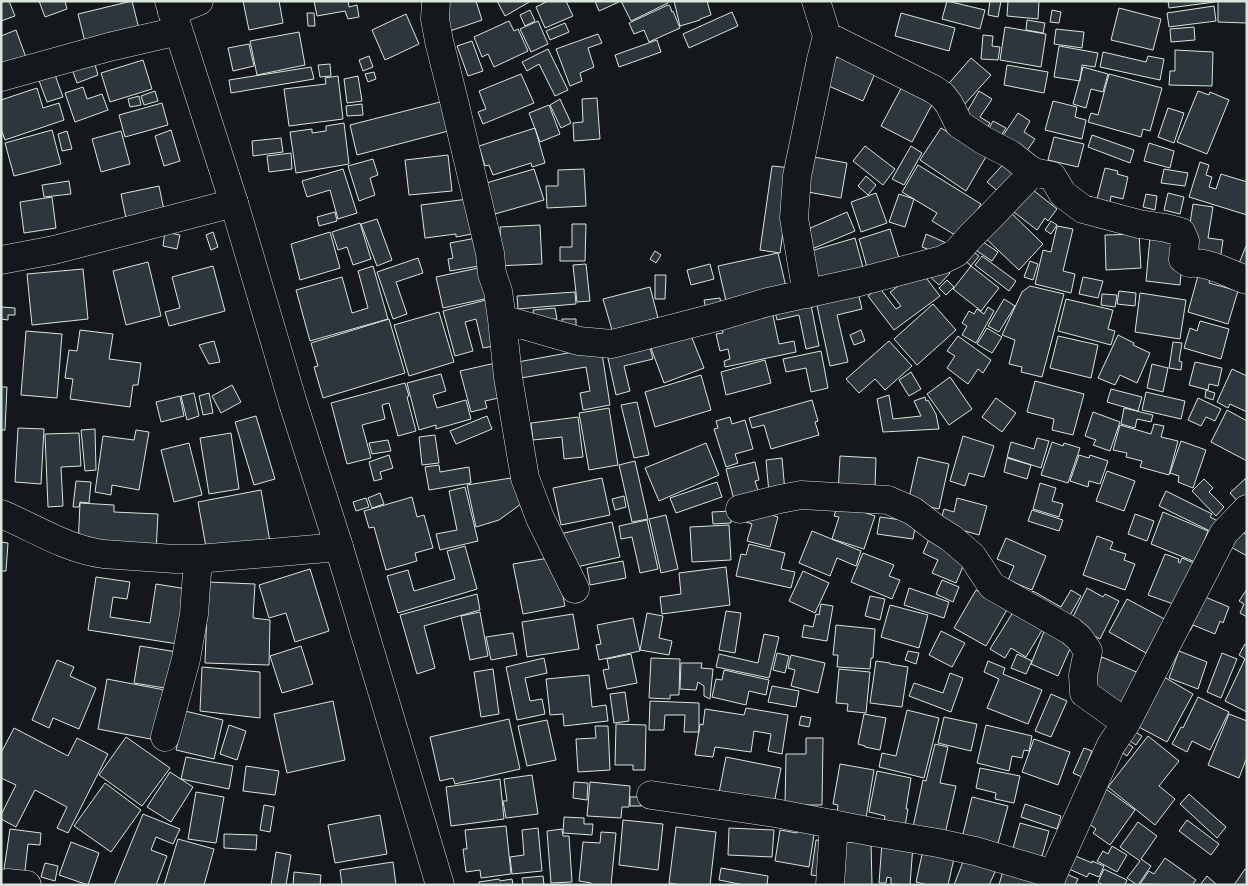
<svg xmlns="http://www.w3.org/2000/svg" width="1248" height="886" font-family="Signika,sans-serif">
<rect width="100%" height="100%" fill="#14181c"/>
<!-- building -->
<path fill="#2c363c" stroke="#d8e6dc" d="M1,1H9L15,16L1,21Z
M39,1H65L67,9L45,17Z
M132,1L140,33L86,46L78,14Z
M243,1H279L283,23L249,30Z
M314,1H348L349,7L357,5L359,17L348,19L345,11L317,16Z
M447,1H476L482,20L450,31Z
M497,1H531L505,16Z
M548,1H566L573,16L545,28L536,7Z
M595,1H618L619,2L599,11Z
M621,1H668V3L631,21Z
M674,1H707L711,15L700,19V20L680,26Z
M947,1L985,10L980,29L942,19Z
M990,1H1001L998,17L988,15Z
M1008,1H1039L1038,19L1007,16Z
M1168,1H1215V2L1169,8Z
M1218,1H1247V23L1218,22Z
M668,5L670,6L672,12L673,11L680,28L649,42L644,30L634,34L629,23Z
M1214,6L1216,21L1169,27L1167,13Z
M1119,8L1161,19L1153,50L1111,40Z
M530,10L535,21L525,26L520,15Z
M1052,10L1061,12L1059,23L1050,22Z
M732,12L738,26L689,48L683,34Z
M307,13H314L315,26H308Z
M901,13L955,28L949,51L895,36Z
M406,14L419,44L385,60L372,30Z
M1027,20L1045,23L1043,33L1026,30Z
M509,21L514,31L518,29L528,51L494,67L488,54L482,57L474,37Z
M538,21L548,44L531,52L520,29Z
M565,23L569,32L550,40L546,31Z
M1005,27L1046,34L1041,67L1000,60Z
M1194,27L1195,40L1171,42L1170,29Z
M1056,29L1084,32L1082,48L1054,44Z
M16,30L28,63L1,73V36Z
M299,32L305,65L257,75L250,41Z
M598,34L602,43L588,48L594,67L580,73L582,81L570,86L556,49Z
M983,35L993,36L992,46L1000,47L998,60L981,59Z
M657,40L661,52L619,67L615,55Z
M472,41L483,71L468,76L457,46Z
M249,44L254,66L233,71L228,48Z
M1059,46L1098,53L1095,67L1082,65L1080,81L1054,77Z
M548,49L568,90L555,96L539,64L527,71L522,62Z
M1175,50L1213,52L1212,86L1169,85L1170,71H1175Z
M1103,52L1146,62L1148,56L1164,59L1160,80L1100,67Z
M838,54L876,71L863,101L824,84Z
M369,56L373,67L363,71L359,60Z
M971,58L991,75L963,106L944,89Z
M143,60L152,89L110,102L101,73Z
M94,61L98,75L77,83L72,69Z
M330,64L331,76L320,77L318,65Z
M1007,65L1048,72L1044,93L1004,85Z
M311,67L314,79L231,93L229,80Z
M1083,67L1108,74L1103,92L1091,89L1086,108L1073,104Z
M54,72L63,97L47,102L38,78Z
M374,72L376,79L368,82L365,74Z
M521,74L534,103L483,124L478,112L486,109L479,91Z
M1109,74L1162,88L1150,131L1143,129L1141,137L1088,122L1091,113L1098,115Z
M338,76L343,119L289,126L284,89L326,84L325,78Z
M358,76L362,101L347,103L344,79Z
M905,81L936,97L912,142L881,126Z
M83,87L87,99L102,94L108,110L75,122L65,93Z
M37,88L43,108L59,103L64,120L5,140L1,129V100Z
M155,91L158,101L144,105L141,96Z
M979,91L992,99L980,117L990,123L982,136L961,122Z
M1198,91L1209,95L1210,92L1229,100L1207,154L1177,142Z
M139,96L141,105L130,107L128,99Z
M597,98L600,139L574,141L573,123L583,122L582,99Z
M560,99L571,123L561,128L550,105Z
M448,100L456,129L357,155L350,125Z
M1053,101L1077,107L1075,117L1086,120L1082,139L1045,130Z
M162,103L168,125L125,137L119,115Z
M362,104L363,115L347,116L346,106Z
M549,105L560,134L540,142L529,113Z
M1168,108L1184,113L1174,143L1158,137Z
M1018,113L1030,121L1024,132L1035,139L1024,155L998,143Z
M993,121L1006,128L999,139L987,132Z
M344,123L349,164L296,173L290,132L312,129V133L326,131V126Z
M535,128L545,163L532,167L531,163L493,175L489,165L485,166L479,146Z
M941,128L987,155L966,191L920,160Z
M52,130L61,164L14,176L5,143Z
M171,130L180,161L164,166L155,136Z
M67,131L72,149L62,151L58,134Z
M121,131L130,164L101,172L92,139Z
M1092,135L1134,150L1130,163L1088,147Z
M1054,137L1084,144L1078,167L1048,160Z
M281,138L283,152L253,156L252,141Z
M1149,143L1174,151L1170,168L1144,161Z
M865,146L895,169L883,185L853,161Z
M911,146L922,153L904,185L892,179Z
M291,153L292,169L269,172L267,156Z
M448,155L452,191L409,195L405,160Z
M814,157L847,163L841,198L808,192Z
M1009,158L1021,168L999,192L987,182Z
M373,159L378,175L370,178L375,195L359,201L348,166Z
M1200,162L1209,165L1206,175L1212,177L1209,187L1216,189L1221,174L1247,182V215L1189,197Z
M918,165L981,204L960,238L932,221L937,213L902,192Z
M772,166L792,168L780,253L760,250Z
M1105,168L1118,171L1117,174L1128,177L1123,199L1111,196L1110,202L1097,199Z
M343,169L357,213L338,219L330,190L307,197L302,181Z
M534,169L544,200L495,214L486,183Z
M584,169L586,206L547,208L546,186H558V170Z
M1164,169L1188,173L1185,186L1161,183Z
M866,176L876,185L868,195L858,186Z
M69,181L71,194L44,197L42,185Z
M159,186L165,215L127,223L121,194Z
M1028,186L1057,209L1048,221L1045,218L1037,230L1010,209Z
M876,193L887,223L861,232L851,202Z
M1168,193L1184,197L1180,214L1164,210Z
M899,194L914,199L905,227L889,222Z
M1146,194L1157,196L1155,210L1143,207Z
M52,197L56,228L24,233L20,202Z
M468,199L472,234L456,237V234L425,238L421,205Z
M1193,204L1213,207L1208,238L1223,240L1220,261L1185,256Z
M1004,206L1043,244L1019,270L979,232Z
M335,212L337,221L319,226L317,217Z
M847,212L855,231L807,251L799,233Z
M377,219L392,260L377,266L361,224Z
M1051,221L1057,225L1051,234L1045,230Z
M360,223L371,259L353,265L347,247L338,250L332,232Z
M572,224H586L585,261H560V247H572Z
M540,225L542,264L495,266L501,251L500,227Z
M1057,226L1073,229L1063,271L1075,274L1071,293L1035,284L1043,250L1051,252Z
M890,229L899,258L867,267L859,239Z
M165,232L180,235L177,249L163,246Z
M213,232L218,247L211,250L206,235Z
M330,232L340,268L300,280L291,244Z
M926,234L953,246L940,254L922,247Z
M1139,234L1141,268L1106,270L1105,235Z
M1150,237L1184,241L1180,285L1146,281Z
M476,238L479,266L450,271L448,259L453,258L450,243Z
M855,238L865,275L815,290L804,253Z
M977,238L998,252L992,261L971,247Z
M1246,246H1247V276L1236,271Z
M970,249L979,256L971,266L962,258Z
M655,251L661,255L656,263L650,259Z
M778,253L786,287L726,301L718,266Z
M982,256L1016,281L1009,291L975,265Z
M418,258L423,273L396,282L407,314L393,319L377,272Z
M1030,261L1038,264L1033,280L1024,277Z
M148,262L161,316L126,325L113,271Z
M939,263L950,273L939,285L928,275Z
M586,264L590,301L577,302L573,265Z
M710,264L714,279L691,285L687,270Z
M213,266L225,311L169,326L165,312L180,308L172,277Z
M373,266L388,319L310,341L296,290L342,277L352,313L368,308L358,271Z
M971,266L999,288L981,311L953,289Z
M483,267L489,298L443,308L436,277Z
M83,269L88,319L32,325L27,274Z
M920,270L940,296L894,330L868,296L879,287L896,309L901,306L890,292Z
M1199,272L1211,275L1209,283L1238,291L1228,324L1188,312Z
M655,275H666L665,299H655Z
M1083,277L1103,281L1098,298L1079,294Z
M947,280L954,287L946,295L939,288Z
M1030,286L1064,294L1042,377L1021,372L1022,367L1009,364L1015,340L1002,335L1022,292Z
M650,287L658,318L612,330L603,299Z
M1119,291L1136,293L1135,306L1117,304Z
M575,292L576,304L518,309L517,296Z
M858,292L862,309L837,315L848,362L830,366L816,301Z
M1140,293L1186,300L1180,339L1135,332Z
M1102,294L1117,295L1115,307L1101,305Z
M720,298L722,312L707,314L704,300Z
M1004,299L1015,306L999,332L988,326Z
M1066,299L1113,310L1108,329L1115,331L1111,345L1058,331Z
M486,300L498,345L483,348L476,319L465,322L473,351L455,356L443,311Z
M810,300L819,346L806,349L799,315L777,320L774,307Z
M933,304L956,330L917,365L894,339Z
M1,307L15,308V315H8V320L1,319Z
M988,307L994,311L976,343L962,335L967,326L962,323L969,311L974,314L977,309L984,314Z
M555,308L557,319L535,321L533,310Z
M772,311L779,344L794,341L796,352L725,367L724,361L730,359L728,349L720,351L716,334L723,333L721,322Z
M439,312L454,362L409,376L394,325Z
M389,319L405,373L323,398L314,367L318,366L311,343Z
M562,319H576V330H562Z
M1200,321L1229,329L1221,359L1184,348L1190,328L1197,331Z
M987,328L1002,337L992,353L977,344Z
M80,330L113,334L109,359L141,363L138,385H133L130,407L70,399L73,379L65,378L69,350L77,351Z
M861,330L865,341L854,345L850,335Z
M26,331L62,334L57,398L21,395Z
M690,333L704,368L664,383L651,348Z
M1118,335L1134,343L1133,345L1150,353L1137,383L1120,375L1115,385L1098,378Z
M958,336L991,360L983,373L978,369L968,384L947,368L955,356L947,351Z
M1058,336L1098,345L1091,378L1050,368Z
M214,341L220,362L209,364L199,345Z
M889,341L912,366L885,390L875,379L859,393L846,379Z
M1173,342L1182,343L1179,361L1182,362L1181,370L1169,368Z
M649,344L653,359L624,366L630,391L616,395L607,354Z
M601,347L610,405L583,410L580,393L590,391L586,367L515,379L512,363Z
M821,351L828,388L811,392L806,368L786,372L783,359Z
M765,360L771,383L726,395L721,372Z
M500,362L503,397L485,401L487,408L471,412L460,371Z
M1195,362L1222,368L1218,386L1209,384L1208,390L1189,385Z
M1152,364L1168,368L1163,392L1147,388Z
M1232,369L1247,376V412L1230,404L1228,408L1217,402Z
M911,372L921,389L909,396L899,380Z
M441,374L446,391L433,395L437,408L466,400L471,419L436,429V425L419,430L407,383Z
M701,375L711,410L655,427L645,392Z
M950,377L972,409L949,425L927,394Z
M1035,381L1084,394L1073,435L1052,430L1054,419L1027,412Z
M405,383L409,396L407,397L416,431L398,436L389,403L382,405L385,419L362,425L371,458L347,464L331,403Z
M232,385L241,402L221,413L212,396Z
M1,387H7L5,430H1Z
M1111,389L1142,397L1138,411L1107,402Z
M1206,390L1215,393L1213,400L1205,397Z
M1146,392L1185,401L1181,419L1142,410Z
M194,393L199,416L187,420L181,396Z
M209,393L213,413L203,415L199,396Z
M889,395L893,419L921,416L914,401L925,397L926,401L928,400L936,414L939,429L883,432L877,399Z
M180,396L184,416L161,422L156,402Z
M996,398L1016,413L1002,432L982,417Z
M1198,398L1221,409L1215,421L1206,417L1201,426L1188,420Z
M812,400L818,421L815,422L819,435L771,449L764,425L752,428L749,418Z
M637,402L649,455L634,458L621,405Z
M609,408L618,465L589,470L579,413Z
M1124,408L1153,415L1151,422L1137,419L1135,428L1121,424Z
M1227,410L1247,421V461L1211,442Z
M1093,412L1120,422L1110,451L1093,445L1096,440L1085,436Z
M256,416L275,479L254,485L235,422Z
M487,416L492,429L456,444L450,431Z
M578,417L583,457L564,459L562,437L533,440L531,423Z
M730,417L732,424L745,420L753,449L735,454L738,463L726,467L714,429L718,428L716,421Z
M1154,424L1164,426L1161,437L1178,441L1169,475L1140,467L1142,461L1126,457L1127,453L1113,450L1120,425L1151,434Z
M18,428L44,429L41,484L15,482Z
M95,429L96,470L85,471L81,430Z
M136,430L149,432L139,490L112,485L111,495L95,492L103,436L134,440Z
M79,433L81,466L61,467L63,506L48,507L45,434Z
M231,433L239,489L209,494L200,438Z
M435,435L439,463L422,465L419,437Z
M963,436L994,446L984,477L969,473L965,486L950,481Z
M1037,438L1049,441L1041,468L1007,457L1011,442L1034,449Z
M388,440L391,451L372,454L369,443Z
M1181,441L1206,450L1193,488L1178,482L1179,476L1170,473Z
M1052,442L1063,446L1064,443L1080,448L1068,483L1041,475Z
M189,443L202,495L174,502L161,450Z
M706,443L719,475L659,501L645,468Z
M389,455L393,468L380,472L382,479L374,481L369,462Z
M1079,455L1089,458L1090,455L1108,461L1100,484L1089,481L1088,487L1070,481Z
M840,456L876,458L875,487L838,494Z
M918,457L949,464L939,509L921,505L922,500L909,498Z
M782,458L785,492L769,493L766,460Z
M1007,458L1031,465L1027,479L1004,472Z
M635,461L648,519L632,522L619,465Z
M755,462L759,480L755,481L759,494L734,500L726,469Z
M439,465L440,472L469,467L471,483L429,490L425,467Z
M1107,471L1135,481L1124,511L1096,501Z
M511,478L521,504L499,520L476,527L467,485Z
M602,478L610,515L561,525L553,488Z
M1246,478L1247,502L1242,506L1230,493Z
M1204,479L1213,488L1209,492L1224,507L1216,516L1192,491Z
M76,481L91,482L89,503L80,502L79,507H73Z
M717,482L722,497L676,513L670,498Z
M1040,483L1056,488L1052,501L1063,504L1059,517L1033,509Z
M465,487L478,541L440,550L436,534L457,530L449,491Z
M261,490L270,542L207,553L198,502Z
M1166,491L1212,514L1210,517L1220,522L1214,533L1159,506Z
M380,493L384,504L372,508L368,498Z
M624,496L626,507L615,510L612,499Z
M412,497L417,517L424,515L433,548L415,553L417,561L386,570L374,527L369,528L364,511Z
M366,498L369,507L356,511L353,502Z
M957,498L987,506L979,535L940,524L944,509L954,512Z
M839,501L846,506L875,516L864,549L832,539L839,517L834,516Z
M80,503L114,505V512L158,514L156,552L78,548Z
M750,509L778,517L770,547L747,541L752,524L746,522Z
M1032,510L1063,520L1059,531L1028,521Z
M731,511V523L713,524L712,512Z
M1163,512L1208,531L1201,549L1200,564L1151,544Z
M1135,514L1154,521L1147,541L1128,534Z
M666,515L678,569L661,573L649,519Z
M880,517L916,522L913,539L877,534Z
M647,520L658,569L640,573L632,537L621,539L619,526Z
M612,522L620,557L568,569L560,534Z
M729,525L731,560L692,562L690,527Z
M1234,527L1247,535V556L1224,543Z
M812,531L861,551L856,566L837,558L830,576L799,563Z
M1097,536L1113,542L1110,549L1126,554L1124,560L1135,564L1125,590L1083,575Z
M1006,538L1046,556L1032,590L1008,580L1014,566L997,559Z
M929,539L963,552L964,564L956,583L932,573L938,560L923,553Z
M1,542L8,543L6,571H1Z
M749,544L785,553L781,569L795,572L791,588L736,576L741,554L746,555Z
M465,546L477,589L398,613L387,576L408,570L414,591L455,579L447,551Z
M863,553L894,565L889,576L900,580L892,599L851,582Z
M1165,554L1179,559L1178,562L1180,563L1182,558L1196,564L1179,606L1148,595Z
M555,557L565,606L523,614L513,564Z
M623,561L626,578L590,585L587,568Z
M726,567L730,605L662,614L660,597L681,594L679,573Z
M310,569L329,631L295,642L286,613L269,618L259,585Z
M803,571L829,583L815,613L789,601Z
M96,577L130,582L127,599L113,597L110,617L150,623L156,584L187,589L178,644L88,630Z
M942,580L959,587L953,602L936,594Z
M208,582L255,584L253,618L270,620L269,665L205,663Z
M909,588L949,602L944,618L904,605Z
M1087,588L1103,597L1105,594L1119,601L1100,639L1070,623Z
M1247,589V617L1240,613L1244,604L1239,601Z
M976,590L1008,608L986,646L954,628Z
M1071,590L1081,596L1065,624L1031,593L1033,591L1061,607Z
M477,594L480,610L424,626L435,668L417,674L400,615Z
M1198,594L1229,607L1223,623L1220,621L1215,634L1193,625L1190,631L1181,627Z
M870,596L885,599L880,620L865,616Z
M1127,599L1172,623L1158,648L1151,644L1146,653L1109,632Z
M821,604L833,606L827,641L802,637L804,625L813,627L816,614L819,615Z
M890,605L928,615L919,648L881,637Z
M1015,609L1044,627L1026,657L1011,648L1005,658L990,649Z
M726,611L741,613L735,653L719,650Z
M480,612L488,656L470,660L461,616Z
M647,613L663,616L659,638L672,641L669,655L640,650Z
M573,614L579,649L527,657L522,622Z
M633,618L640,651L599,660L596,645L601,644L597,625Z
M836,625L875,629L873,658H871L870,669L837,667L838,655H833Z
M1045,629L1073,642L1058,676L1031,664Z
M941,631L965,643L952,667L929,655Z
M513,633L517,655L491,660L486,637Z
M764,634L779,637L769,678L716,667L719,654L758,663Z
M1245,644L1247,645V712L1225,701L1245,659L1239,655Z
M140,646L177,652L171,689L134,683Z
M301,646L313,684L282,693L270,656Z
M908,651L919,653L916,664L905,660Z
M1179,651L1207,662L1198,689L1169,678Z
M777,653L789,656L785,673L773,670Z
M1222,653L1237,659L1221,698L1207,692Z
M631,654L637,683L607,689L603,670L609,669L607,659Z
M1017,654L1032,661L1026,674L1011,668Z
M791,655L825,663L818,693L791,686L795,670L788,668Z
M1102,657L1141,674L1131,709L1088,690Z
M544,658L547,673L525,678L530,701L542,699L545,714L517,720L506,667Z
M651,658L680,659L679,695H670V699L649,698Z
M57,660L74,667L70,676L96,688L79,729L53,718L49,728L32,720Z
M876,661L890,663V664L908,667L902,707L870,703Z
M988,661L1005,668L1003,674L1042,690L1028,724L987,708L999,679L984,672Z
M681,663H702L701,668L713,669L710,699L704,696V686L698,682L696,690L680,689Z
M202,667L260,672V718L200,711Z
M493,669L499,714L481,717L474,672Z
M839,669L870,672L866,713L847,711L848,704L836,703Z
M724,670L769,680L766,695L749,691L746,705L712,697L716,679L722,680Z
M950,673L963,678L951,712L909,696L914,683L943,693Z
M589,675L592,707L606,705L608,721L564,726L563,714L550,715L546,679Z
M1164,677L1193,694L1167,742L1137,726Z
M107,679L170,691L161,741L98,729Z
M772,686L799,691L796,707L768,702Z
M625,692L629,721L614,723L610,694Z
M1051,694L1067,701L1051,737L1035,731Z
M1198,697L1229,712L1210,750L1192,741L1187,752L1172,744L1181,727L1183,728Z
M333,701L345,760L287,773L274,714Z
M650,701L699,703V732H684L685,715H665L664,730H649Z
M746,708L788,715L782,754L768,751L771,734L754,731L751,752L715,747L713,757L695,755L700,724L703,725L705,709L744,715Z
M907,710L939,718L924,778L879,767L882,753L896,756Z
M185,711L223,720L214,759L176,750Z
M864,714L886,718L880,750L865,747V746L858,744Z
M1229,714L1247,721V757L1239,778L1208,765Z
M801,716L811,718L809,727L799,725Z
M944,717L977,724L971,751L938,743Z
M509,719L520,769L455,784L453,778L440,781L430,737Z
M547,720L556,760L527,766L518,726Z
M616,724L646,725L645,770H633V765H615Z
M229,725L246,731L237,760L220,754Z
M986,725L1032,736L1029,751L1024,750L1022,758L1012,756L1009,771L977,763Z
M595,726H608L610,770L578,772L576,739L596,738Z
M14,728L68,756L77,738L108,754L68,833L57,828L67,807L35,790L16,827L1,819V815L16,785L1,778V753Z
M1131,729L1142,736L1136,745L1125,738Z
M1148,736L1179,761L1159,786L1175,799L1155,825L1108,787Z
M126,737L170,768L142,806L99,775Z
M806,738H823L822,805H785L786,754H806Z
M1034,739L1070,752L1058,785L1022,772Z
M1124,741L1133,747L1127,756L1117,749Z
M935,744L948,747L940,783L956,786L945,834L913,827L923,780L926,781Z
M1084,748L1092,751L1082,777L1073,773Z
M186,757L233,766L229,789L181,779Z
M726,757L781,768L773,809L718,798Z
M840,764L874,770L865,824L836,819L838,805L833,804Z
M246,766L279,771L275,795L243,791Z
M980,768L1020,776L1014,803L995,799L996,793L976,788Z
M877,771L911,778L906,809H908L905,826L884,821L885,816L869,812Z
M170,772L193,787L171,822L147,807Z
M532,775L538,814L506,818L503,801H507L504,779Z
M500,779L504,819L451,826L446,787Z
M574,782L588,783L587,800L573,798Z
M590,782L630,786L629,807H622L621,818L587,816Z
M105,783L141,810L111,852L74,826Z
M1106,789L1135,810L1110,845L1093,833L1096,829L1084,820Z
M196,792L224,797L216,843L188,839Z
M1189,794L1226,827L1217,838L1180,804Z
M630,797H641V806H630Z
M972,797L1008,806L997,847L962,838Z
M1025,804L1061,816L1057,829L1021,817Z
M264,805L274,807L270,832L260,830Z
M143,814L180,829L173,844L156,837L151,850L167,856L156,885H114Z
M380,815L387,854L335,863L328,825Z
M564,817L584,818V824H593L592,835L563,833Z
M623,820L663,824L658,870L619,865Z
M1187,820L1219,844L1211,855L1179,831Z
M1138,822L1157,836L1141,859L1151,866L1138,885H1137L1127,878L1140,861L1120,847Z
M1020,823L1049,831L1041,860L1010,859Z
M506,826L511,874L481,878L480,870L466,872L463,849H467L465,830Z
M799,826L815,828L809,867L775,861L780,830L797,833Z
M676,827L716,832L710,885H681L669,883Z
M538,828L542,871L512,874L510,857L524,855L522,830Z
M729,828L774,830L772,857L728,855Z
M10,829L41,833L40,845L28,844L24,879L3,876Z
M562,829L563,836H569L572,882L551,883L547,831Z
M601,832L616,833L611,885H591V883L579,881L583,842L600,843Z
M224,834L257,835L256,850L224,848Z
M178,839L214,849L204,885H164Z
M816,840L829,841L825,877L811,875Z
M71,842L99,853L88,885L59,875Z
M836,842H871L872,885H837Z
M882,842L913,845L910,885L891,884V878L887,877L886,883H879Z
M1112,846L1127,855L1117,872L1097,861L1103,851L1108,854Z
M923,850L955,854L948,885H928L916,882Z
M276,852L291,855L286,885H271Z
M1066,852L1092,863V861L1104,866L1099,877L1089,873L1087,877L1060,865Z
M966,854L996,870L989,885H954Z
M1165,858L1196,880L1192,885L1140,884L1149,871L1154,874Z
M393,862L396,885H342L340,870Z
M45,863L58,866L55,881L41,877Z
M1004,867L1044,885H999Z
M721,868L768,876L767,885H744L719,880Z
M1104,869L1127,880L1125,885H1103L1098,882Z
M1245,869L1247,870V885H1234Z
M294,872L321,875L320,885H293Z
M1062,872L1078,879L1075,885H1056Z
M543,876L544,885H523L522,878Z
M1207,876L1217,885H1200Z
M499,879L500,881L512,879L513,885H479V882Z"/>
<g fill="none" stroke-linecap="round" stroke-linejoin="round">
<!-- minor casing -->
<g stroke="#d8e6dc" stroke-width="29">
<path id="minor" d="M436,1L435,19L439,41L454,101L490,253L492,274L498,291L502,319L579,341L612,344L717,317L768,302L859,282L942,260L956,253L971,236L991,216L1033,172
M172,12L199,1
M827,36L933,89L942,95L949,104L959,124L983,140L1010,154L1033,172L1052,176L1063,194L1083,209L1139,224L1166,228L1181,232L1185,241L1183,259L1189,263C1208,261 1229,274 1247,280
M1,77L109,47L178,31
M1,260L54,250L234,203
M807,294L794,218L797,176L821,60L827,36L816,1
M502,319L508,377L525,478L540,518L575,589
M740,509L780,499L801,495L888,500L913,511L935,528L951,538L972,556L992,586L1071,631L1079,638L1088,651L1083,675L1084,693L1126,723
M1,514C35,528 66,549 103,554L175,559H198L339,547
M165,737L186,659L194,614L198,559
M651,795L775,813L873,832L938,843L975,851L1053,874
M1,884L7,883L27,885
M830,885L834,824
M1049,885L1053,874L1111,745L1126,723L1224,533L1247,509"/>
</g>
<!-- major casing -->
<g stroke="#d8e6dc" stroke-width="29">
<path id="major" d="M169,1L234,203L293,403L339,547L440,885"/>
</g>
<!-- minor -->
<use href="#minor" stroke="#14181c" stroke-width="28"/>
<!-- major -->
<use href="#major" stroke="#14181c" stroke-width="28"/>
</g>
<!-- border -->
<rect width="1248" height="886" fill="none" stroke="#d8e6dc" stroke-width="5"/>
</svg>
